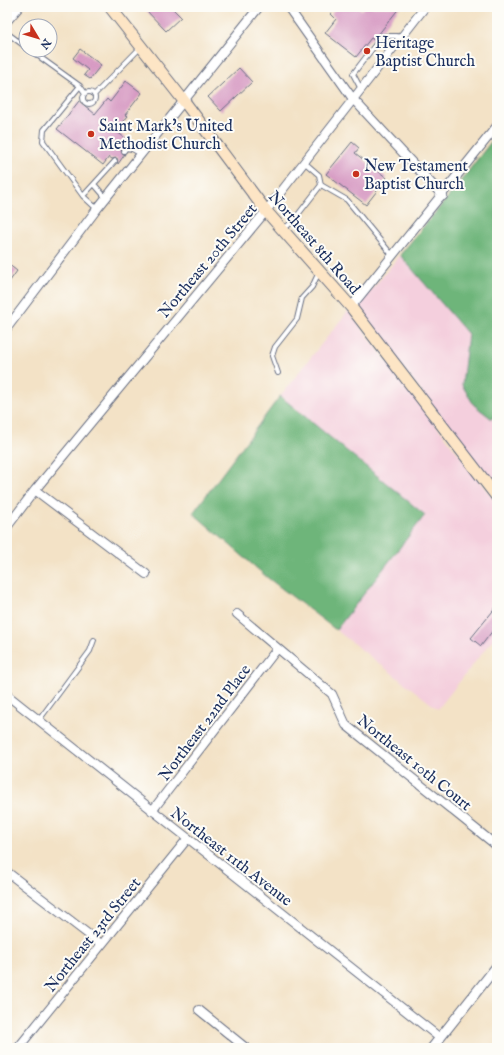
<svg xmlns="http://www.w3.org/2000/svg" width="504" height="1055" font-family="'IM FELL English',serif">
<rect width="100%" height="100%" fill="#fdfcf7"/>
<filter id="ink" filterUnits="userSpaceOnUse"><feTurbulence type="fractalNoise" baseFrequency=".025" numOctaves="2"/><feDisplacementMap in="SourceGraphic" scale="8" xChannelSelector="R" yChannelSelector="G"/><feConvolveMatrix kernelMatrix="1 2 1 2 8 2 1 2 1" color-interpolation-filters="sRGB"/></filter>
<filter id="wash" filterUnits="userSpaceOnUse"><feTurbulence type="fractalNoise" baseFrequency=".012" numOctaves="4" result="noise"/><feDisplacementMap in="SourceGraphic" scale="16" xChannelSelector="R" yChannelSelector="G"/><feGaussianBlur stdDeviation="0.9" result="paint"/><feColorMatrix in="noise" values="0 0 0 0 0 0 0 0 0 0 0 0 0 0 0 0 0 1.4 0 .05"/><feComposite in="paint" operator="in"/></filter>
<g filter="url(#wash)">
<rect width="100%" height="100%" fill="#f3e2c6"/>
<!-- built -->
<path fill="#f4cfdd" d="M400,255L468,334L462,385L492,419L497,413V490L357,308Z
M348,311L497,504V634L438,709L336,630L425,515L280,396Z"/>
<!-- forest -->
<path fill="#6eb57a" stroke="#44726c" d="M497,134V413L492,419L474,405L462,385L468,334L400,255L449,196Z
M280,396L425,515L336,630L268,578L193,513Z"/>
<g id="blocks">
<!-- building -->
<path fill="#d596c1" d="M143,7H171L181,17L166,31Z
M337,7H358L362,10L364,7H400L374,40L371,38L356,57L325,33L336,19L331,14Z
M80,49L101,65L90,79L84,75L88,70L73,58Z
M239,68L252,82L221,111L208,97Z
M126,81L142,93L125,115L128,116L116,131L125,138L119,146L121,149L122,154H125L118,164L117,158L112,159L109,157L103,165L57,129L79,101L95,114L107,99L110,102Z
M352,142L359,148L355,153L387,178L366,205L326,174Z
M7,263L17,271L7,285Z
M497,606V625L481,646L471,638Z"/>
</g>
</g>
<g filter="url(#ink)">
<use href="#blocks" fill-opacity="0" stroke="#676e82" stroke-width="1"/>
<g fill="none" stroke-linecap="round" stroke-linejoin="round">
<!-- service casing -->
<g stroke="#676e82" stroke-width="6">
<path id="service" d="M7,33L26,47
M30,50L80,86L85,93
M80,86L44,130L43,141L83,196L97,209
M361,89L353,74L382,36H397L401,38
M83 98a6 6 0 1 1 12 0a6 6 0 1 1-12 0Z
M94,95L141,47
M124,151L126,148L132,149L141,154
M94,184L106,198
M321,185L347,200L392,255
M83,196L115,161
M284,229L293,221L321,185L319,175L304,162
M278,373L272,356L275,347L297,319L302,298L312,287L319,272
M39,720L90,651L94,640"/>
</g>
<!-- minor casing -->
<g stroke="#676e82" stroke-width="10">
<path id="minor" d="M288,7L353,99L443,196
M7,21L19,7
M351,307L497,126
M7,328L97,209L259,7
M35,490L146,574
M7,527L35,490L266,211L425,7
M237,614L332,694L346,725L497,846
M7,695L440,1038
M152,811L277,649
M7,872L101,944
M199,1010L246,1048
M18,1048L188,838"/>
</g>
<!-- tertiary casing -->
<g stroke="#676e82" stroke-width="11">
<path id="tertiary" d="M432,1048L497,966"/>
</g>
<!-- secondary casing -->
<g stroke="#676e82" stroke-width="13">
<path id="secondary" d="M110,7L184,101L266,211L351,307L497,497"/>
</g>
<!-- service -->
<use href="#service" stroke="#fff" stroke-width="4"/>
<!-- minor -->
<use href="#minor" stroke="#fff" stroke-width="8"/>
<!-- tertiary -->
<use href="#tertiary" stroke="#fff" stroke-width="9"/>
<!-- secondary -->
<use href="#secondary" stroke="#fde5c5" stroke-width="11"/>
</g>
</g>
<!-- markers -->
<g fill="#c8321e" stroke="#fdfcf7" stroke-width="1.5">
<circle cx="367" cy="51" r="4"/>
<circle cx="91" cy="134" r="4"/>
<circle cx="356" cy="174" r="4"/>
</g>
<g text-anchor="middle" stroke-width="4" stroke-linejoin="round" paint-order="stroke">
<!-- poi labels -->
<g font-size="16" fill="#1b2f5e" stroke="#fdfcf7" text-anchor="start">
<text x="375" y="48">Heritage<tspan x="375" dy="18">Baptist Church</tspan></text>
<text x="99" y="131">Saint Mark's United<tspan x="99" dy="18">Methodist Church</tspan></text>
<text x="364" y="171">New Testament<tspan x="364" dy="18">Baptist Church</tspan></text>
</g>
<!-- street labels -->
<g font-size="16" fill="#1b2f5e" stroke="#fdfcf7">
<text transform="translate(315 242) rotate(49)" y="6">Northeast 8th Road</text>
<text transform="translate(207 260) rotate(-50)" y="6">Northeast 20th Street</text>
<text transform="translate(204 722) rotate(-53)" y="6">Northeast 22nd Place</text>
<text transform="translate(415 762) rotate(39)" y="6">Northeast 10th Court</text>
<text transform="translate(232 856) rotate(38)" y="6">Northeast 11th Avenue</text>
<text transform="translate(92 934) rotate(-51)" y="6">Northeast 23rd Street</text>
</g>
</g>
<!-- margin -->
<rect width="504" height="1055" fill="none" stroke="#fdfcf7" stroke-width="24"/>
<!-- north arrow -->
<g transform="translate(38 38) rotate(128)"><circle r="19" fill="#fdfcf7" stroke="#a3aaba"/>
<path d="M0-3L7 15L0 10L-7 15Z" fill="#c8321e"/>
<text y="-6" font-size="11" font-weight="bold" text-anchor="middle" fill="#1b2f5e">N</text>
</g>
</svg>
